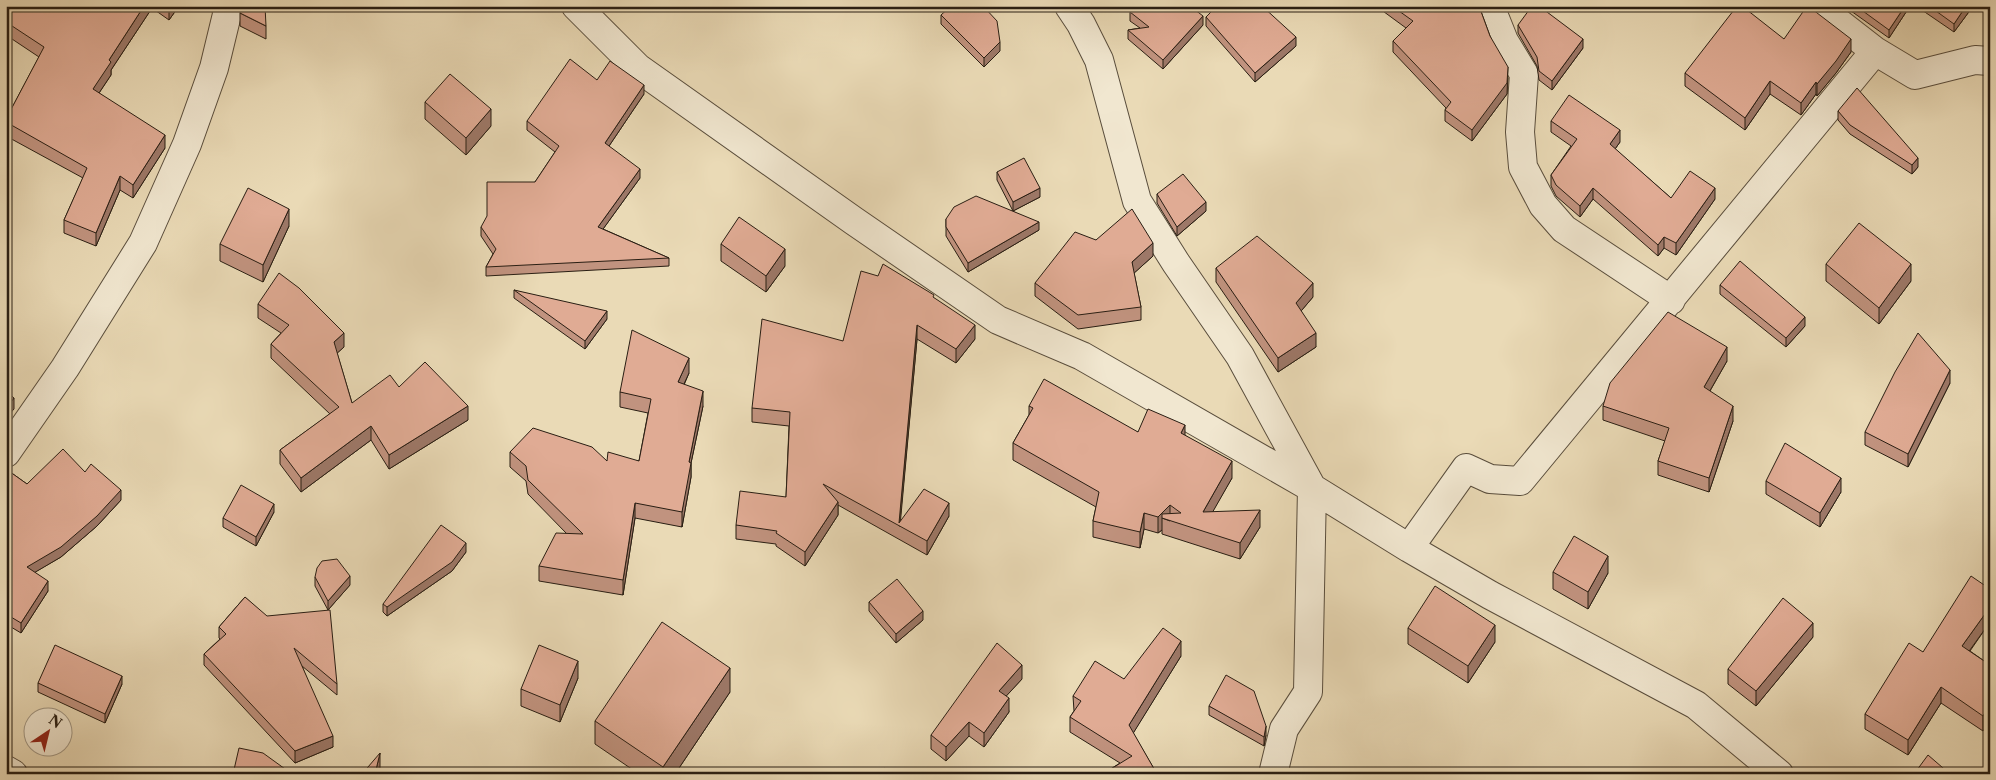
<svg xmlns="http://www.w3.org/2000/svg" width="1996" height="780" font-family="'Libre Caslon Text',serif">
<rect width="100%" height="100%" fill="#eadab6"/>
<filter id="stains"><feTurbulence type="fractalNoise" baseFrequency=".004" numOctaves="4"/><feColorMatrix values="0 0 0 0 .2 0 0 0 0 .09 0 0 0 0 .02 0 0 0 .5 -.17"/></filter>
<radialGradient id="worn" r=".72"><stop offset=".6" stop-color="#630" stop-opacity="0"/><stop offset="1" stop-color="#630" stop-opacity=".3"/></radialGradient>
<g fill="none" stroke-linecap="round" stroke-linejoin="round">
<!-- street casing -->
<g stroke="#594d3c" stroke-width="30">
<path id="street" d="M576,6L638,68L854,221L998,320L1082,356L1312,488L1409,548
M1069,6L1081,24L1099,60L1137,201L1176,263L1240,356L1312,488L1308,692L1284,729L1273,774
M1490,6L1504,41L1524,74L1520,132L1523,167L1543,205L1564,229L1671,300
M1817,6L1875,51
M6,453L65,368L143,243L187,144L214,68L229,6
M6,770L13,774
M1779,774L1696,705L1490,595L1409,548L1466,468L1490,479L1520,481L1875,51L1915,75L1975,60L1990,61"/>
</g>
<!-- street -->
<use href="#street" stroke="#f1e7d0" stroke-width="28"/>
</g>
<!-- wall -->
<path fill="#c1937f" stroke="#291e13" d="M6,6H179L169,20L152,8L111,70V75L99,93L165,148L133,198L120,190L96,246L64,233V220L83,178L6,136V119L39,57L6,35Z
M201,6H214L212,12Z
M1130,6L1203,25L1163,69L1128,39V30L1140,28L1130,21Z
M1376,6H1479L1490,36L1508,78L1507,94L1472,141L1445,121V110L1446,108L1393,52V41L1406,28Z
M1844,6H1910L1889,38Z
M1916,6H1971V9L1954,32Z
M240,13L266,26V39L240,26Z
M941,15L1000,51L984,67L941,24Z
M1206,17L1296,46L1255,82L1206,26Z
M1518,25L1583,48L1552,90L1539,80L1537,66L1518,33Z
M1784,39L1851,52L1836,73L1817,96L1816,94L1801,115L1770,94L1745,130L1685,86V73Z
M597,80L644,94L609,146L640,178L603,229L669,258V266L486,276V267L493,254L481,236V227L535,182L555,152L527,130V121Z
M425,102L491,126L466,155L425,119Z
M1838,111L1918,167L1912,174L1850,134L1838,120Z
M1551,121L1620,142L1615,149L1671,198L1715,199L1676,255L1664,248L1658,256L1593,199L1580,217L1556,196L1551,186V175L1571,146L1551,132Z
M997,172L1040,197L1013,211L1039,230L968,272L946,236V219L1013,211L997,180Z
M1157,194L1206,211L1177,236L1157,203Z
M289,226L263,282L220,261V244Z
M1096,240L1153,256L1134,273L1141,307V320L1078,329L1035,296V283Z
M721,244L785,266L766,292L721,261Z
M1826,264L1911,281L1879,324L1826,281Z
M1216,268L1313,297L1301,311L1316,347L1278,372L1216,282Z
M1720,285L1805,326L1786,347L1720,294Z
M514,290L607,319L585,349L514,298Z
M934,298L975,339L956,363L917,339L900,521L949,516L927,555L838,505V515L805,566L776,546V544L736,539V525L786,497L789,426L752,422V408L843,341Z
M258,304L344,347L337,353L352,403L399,387L468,420L389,469L371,440L301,492L280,464V450L330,414L271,358V344L281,333L258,318Z
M1727,361L1710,391L1733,421L1709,492L1658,475V461L1665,441L1603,420V406Z
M689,373L684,385L703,406L691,463V477L682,527L635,518L623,595L539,581V566L567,534L528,494L526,481L510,467V452L607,461H639L648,413L620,407V392Z
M1950,383L1908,467L1865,445V432Z
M1029,406L1138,432L1185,435L1232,478L1212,512L1260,527L1240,559L1162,534V530L1158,533L1144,529L1140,548L1093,537V521L1096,507L1013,460V443L1029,415Z
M6,469L27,484L85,472L121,500L97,526L61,557L35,572L48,591L21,633L6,624Z
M1766,481L1841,492L1820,527L1766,494Z
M274,512L256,546L223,527V518Z
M466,552L452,571L387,616L383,612V604Z
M1553,572L1608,573L1588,609L1553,589Z
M315,577L350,585L328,610L315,586Z
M1990,589V622L1970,651L1990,665V721L1983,731L1941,703L1908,755L1865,729V714L1923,652Z
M245,597L337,684V695L302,666L333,747L295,763L204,665V654L220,639L219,638V627Z
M869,602L923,620L896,643L869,611Z
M1408,628L1495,642L1468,683L1408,644Z
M1813,637L1756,706L1728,684V669Z
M1181,656L1133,733L1157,774H1106V772L1120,763L1070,732V717L1074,711L1073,696L1124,679Z
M578,678L560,722L521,706V689Z
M1022,679L1006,696L1009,712L984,747L969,736L946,761L931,749V735Z
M38,683L122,684L105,723L38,692Z
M730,692L675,774H639L595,744V721Z
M1209,706L1266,735L1264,746L1209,715Z"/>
<!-- shaded-wall -->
<path fill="#9d7868" stroke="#291e13" d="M144,6H152V8L111,70V75L93,102V89L109,60Z
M170,6H179L169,20V7Z
M1905,6H1910L1889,38V30Z
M1966,6H1971V9L1954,32V24Z
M1203,16V25L1163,69V60Z
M1296,37V46L1255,82V73Z
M1583,39V48L1552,90V81Z
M1851,39V52L1836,73L1817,96V84Z
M1000,42V51L984,67V58Z
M1508,67L1507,94L1472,141V130Z
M1770,81V94L1745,130V118Z
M1816,82V94L1801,115V103Z
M644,85V94L605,152V143Z
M491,109V126L466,155V138Z
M1620,130V142L1610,156V144Z
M165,135V148L133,198V185Z
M1918,158V167L1912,174V165Z
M640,169V178L598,236V227Z
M120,176V190L96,246V233Z
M1040,188V197L1013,211V202Z
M1593,188V199L1580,217V206Z
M1715,188V199L1676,255V243Z
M1206,202V211L1177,236V227Z
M289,209V226L263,282V265Z
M1039,222V230L968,272V263Z
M1664,237V248L1658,256V245Z
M1153,243V256L1132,275V262Z
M785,249V266L766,292V276Z
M1911,264V281L1879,324V308Z
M1313,283V297L1296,317V303Z
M607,311V319L585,349V341Z
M1805,317V326L1786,347V338Z
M917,325V339L900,526H899Z
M975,325V339L956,363V349Z
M344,333V347L334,356V342Z
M1316,333V347L1278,372V358Z
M1727,347V361L1704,401V387Z
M689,358V373L678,397V382Z
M1950,370V383L1908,467V454Z
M703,391V406L691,463V477L682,527V512L689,462Z
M14,398V409L6,418V408Z
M468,406V420L389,469V455Z
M1733,406V421L1709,492V478Z
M1185,425V441L1181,433Z
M371,426V440L301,492V478Z
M1232,461V478L1203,529V512Z
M1841,478V492L1820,527V513Z
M121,490V500L97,526L61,557L27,577V567Z
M838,502V515L805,566V552Z
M635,503V518L623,595V580Z
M949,503V516L927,555V541Z
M274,504V512L256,546V537Z
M1170,505V521L1162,518V530L1158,533V517Z
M1260,510V527L1240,559V543Z
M1144,513V529L1140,548V532Z
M466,543V552L452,571L387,616V607Z
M1608,556V573L1588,609V592Z
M350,576V585L328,610V601Z
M48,581V591L21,633V623Z
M1990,607V622L1962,661V646Z
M923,611V620L896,643V634Z
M1813,623V637L1756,706V691Z
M1495,625V642L1468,683V666Z
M1181,641V656L1129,740V725Z
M578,661V678L560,722V705Z
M1022,665V679L999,704V691Z
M730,668V692L675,774H663V767Z
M122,676V684L105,723V714Z
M1941,687V703L1908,755V740Z
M1009,698V712L984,747V733Z
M1990,705V721L1983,731V716Z
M969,722V736L946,761V747Z
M1266,726V735L1264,746V737Z
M333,736V747L295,763V751Z
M380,753V769L379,774H375Z"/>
<!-- building -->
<path fill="#e0ab94" stroke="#291e13" d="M6,6H144L109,60L111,62L93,89L165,135L133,185L120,176L96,233L64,220L87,168L6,122V119L44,47L6,22Z
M241,6H265L266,26L240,13Z
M951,6H983L997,21L1000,42L984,58L941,15Z
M1130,6H1190L1203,16L1163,60L1128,30L1149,27L1130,12Z
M1217,6H1262L1296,37L1255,73L1206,17Z
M1392,6H1479L1490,36L1508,67L1507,83L1472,130L1445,110L1451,102L1393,41L1413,21Z
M1532,6H1539L1583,39L1552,81L1539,71L1537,57L1518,25Z
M1737,6H1742L1784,39L1807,6H1808L1851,39L1836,61L1817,84L1816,82L1801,103L1770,81L1745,118L1685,73Z
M1856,6H1905L1889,30Z
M1929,6H1966L1954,24Z
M570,59L597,80L610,61L644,85L605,143L640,169L598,227L669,258L486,267L496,249L481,227L487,216V182H535L559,146L527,121Z
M450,74L491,109L466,138L425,102Z
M1857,88L1918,158L1912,165L1850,125L1838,111Z
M1569,95L1620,130L1610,144L1671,198L1690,171L1715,188L1676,243L1664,237L1658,245L1593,188L1580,206L1556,185L1551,175L1577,139L1551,121Z
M1024,158L1040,188L1013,202L997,172Z
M1183,174L1206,202L1177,227L1157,194Z
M248,188L289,209L263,265L220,244Z
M976,196L1039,222L968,263L946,227V219L954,207Z
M1132,209L1153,243L1132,262L1141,307L1078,315L1035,283L1075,232L1096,240Z
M739,217L785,249L766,276L721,244Z
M1859,223L1911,264L1879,308L1826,264Z
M1257,236L1313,283L1296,303L1316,333L1278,358L1216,268Z
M1740,261L1805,317L1786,338L1720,285Z
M883,264L934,295L933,297L975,325L956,349L917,325L899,523L924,489L949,503L927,541L823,484L838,502L805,552L776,533L777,531L736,525L740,491L786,497L790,412L752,408L762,319L843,341L861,271L878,276Z
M279,273L299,288L344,333L334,342L352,403L390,375L399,387L425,362L468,406L389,455L371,426L301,478L280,450L339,407L271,344L289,325L258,304Z
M514,290L607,311L585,341Z
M1668,312L1727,347L1704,387L1733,406L1709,478L1658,461L1669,428L1603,406L1610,383Z
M632,330L689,358L678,382L703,391L689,462L691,463L682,512L635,503L623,580L539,566L556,533L583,534L528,480L526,466L510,452L533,428L592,447L607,461L608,452L639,461L651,399L620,392Z
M1918,333L1950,370L1908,454L1865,432L1895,372Z
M1044,379L1138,432L1148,409L1185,425L1181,433L1232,461L1203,512L1260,510L1240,543L1162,518V514L1181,513L1170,505L1158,517L1144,513L1140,532L1093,521L1099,492L1013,443L1033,408L1029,406Z
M6,391L14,398L6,408Z
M1785,443L1841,478L1820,513L1766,481Z
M63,449L85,472L91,464L121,490L97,516L61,547L27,567L48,581L21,623L6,614V567L9,562L6,560V469L27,484Z
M241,485L274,504L256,537L223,518Z
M441,525L466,543L452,562L387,607L383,604Z
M1574,536L1608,556L1588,592L1553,572Z
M337,559L350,576L328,601L315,577L317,568L322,561Z
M1971,576L1990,589V607L1962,646L1990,665V705L1983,716L1941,687L1908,740L1865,714L1909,643L1923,652Z
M897,579L923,611L896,634L869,602Z
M1435,586L1495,625L1468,666L1408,628Z
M245,597L267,616L330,610L337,684L294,648L333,736L295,751L204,654L226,634L219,627Z
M1783,598L1813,623L1756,691L1728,669Z
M662,622L730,668L663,767L595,721Z
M1163,628L1181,641L1129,725L1157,774H1107L1106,772L1132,756L1070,717L1081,701L1073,696L1095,661L1124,679Z
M997,643L1022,665L999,691L1009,698L984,733L969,722L946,747L931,735Z
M55,645L122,676L105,714L38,683Z
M539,645L578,661L560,705L521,689Z
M1226,675L1254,691L1266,726L1264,737L1209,706Z
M239,748L263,753L292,774H233Z
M380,753L375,774H362Z
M1928,755L1950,774H1914Z
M884,768L892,774H880Z
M327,770L340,774H323Z"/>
<!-- margin -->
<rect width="1996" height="780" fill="none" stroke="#eadab6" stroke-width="25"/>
<rect x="8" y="8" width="1981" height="765" fill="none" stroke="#291e13" stroke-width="2.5"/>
<rect x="12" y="12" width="1971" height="755" fill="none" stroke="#291e13"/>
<!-- north arrow -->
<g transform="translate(48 732) rotate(35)"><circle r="24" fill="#f1e7d0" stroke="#a19784"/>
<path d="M0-4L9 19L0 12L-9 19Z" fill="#8f2418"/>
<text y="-8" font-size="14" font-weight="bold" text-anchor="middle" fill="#291e13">N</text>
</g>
<rect width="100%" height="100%" filter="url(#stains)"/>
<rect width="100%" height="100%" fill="url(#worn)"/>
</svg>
